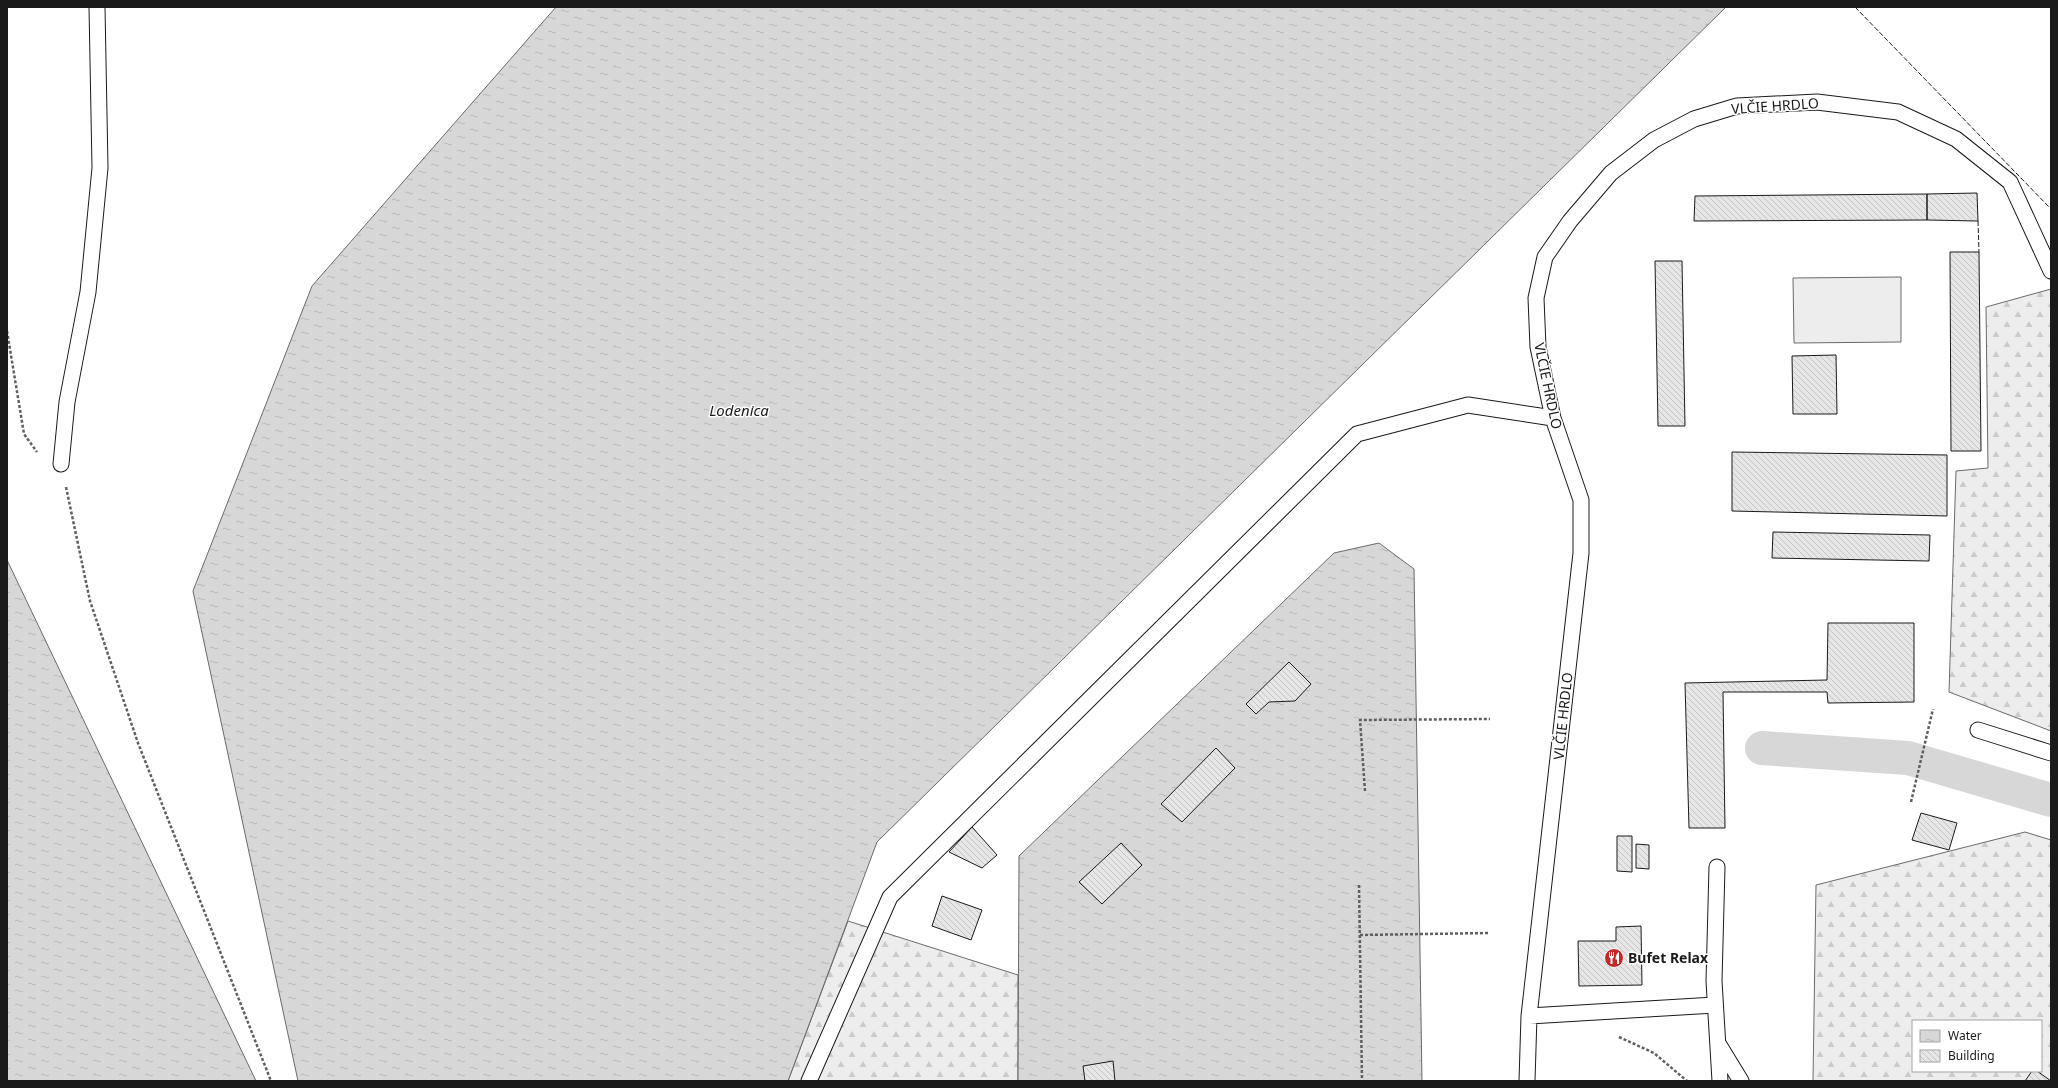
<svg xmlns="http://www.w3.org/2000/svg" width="2058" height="1088" font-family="'Noto Sans',sans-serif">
<defs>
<pattern id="forest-firs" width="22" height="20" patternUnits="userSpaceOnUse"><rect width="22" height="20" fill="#ededed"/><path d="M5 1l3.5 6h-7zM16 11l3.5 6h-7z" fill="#cbcbcb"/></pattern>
<pattern id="water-ripples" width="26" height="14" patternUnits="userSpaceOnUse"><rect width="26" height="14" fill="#d7d7d7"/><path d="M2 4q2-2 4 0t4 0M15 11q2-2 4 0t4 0" fill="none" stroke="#b8b8b8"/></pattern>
<pattern id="building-back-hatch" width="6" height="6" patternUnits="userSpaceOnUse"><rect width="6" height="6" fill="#e6e6e6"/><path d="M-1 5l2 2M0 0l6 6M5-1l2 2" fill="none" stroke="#c5c5c5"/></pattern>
</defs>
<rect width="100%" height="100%" fill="#fff"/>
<!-- built -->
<path fill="#ededed" stroke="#6a6a6a" d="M1901,277V342L1794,343L1793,278Z"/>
<!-- forest -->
<path fill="url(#forest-firs)" stroke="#6a6a6a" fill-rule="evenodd" d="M2051,289V731L1949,692L1956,471L1988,468L1986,307Z
M2025,832L2051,840V1081H1813L1816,885ZM1913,1021H2041V1071H1913Z
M848,921L1018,975V1081H788Z"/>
<!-- water -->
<path fill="url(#water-ripples)" stroke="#6a6a6a" d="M556,7H1726L877,842L788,1081H298L193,591L312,286Z
M1379,543L1414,569L1422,1081H1018L1019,856L1334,553Z
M7,560L256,1081H7Z"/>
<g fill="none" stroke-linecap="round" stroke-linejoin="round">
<!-- canal -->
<path stroke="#d7d7d7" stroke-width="34" d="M1762,748L1908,758L2051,800"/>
</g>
<!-- building -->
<path fill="url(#building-back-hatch)" stroke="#1a1a1a" d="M1977,193L1978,221L1927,220V194Z
M1927,194V220L1694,221L1695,196Z
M1950,252H1979L1981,451H1951Z
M1655,261H1682L1685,426H1658Z
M1836,355L1837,414H1793L1792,356Z
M1732,452L1947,455V516L1732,511Z
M1773,532L1930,535L1929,561L1772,558Z
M1828,623H1914V702L1828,703L1827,692H1723L1725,828H1689L1685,683L1827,680Z
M1289,662L1311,684L1295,701L1269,702L1256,714L1246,704Z
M1216,748L1235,768L1182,822L1161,804Z
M1921,813L1957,823L1949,850L1912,840Z
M972,827L997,855L982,868L949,852Z
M1617,836H1632V872L1617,871Z
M1121,843L1142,865L1102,904L1079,882Z
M1636,844L1649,845V869L1636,868Z
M942,896L982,910L971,940L932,926Z
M1641,926L1642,985L1579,986L1578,941H1616V927Z
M1113,1061L1115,1081H1085L1083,1066Z
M2032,1071H2037L2051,1081H2025Z"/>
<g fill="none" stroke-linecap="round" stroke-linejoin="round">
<!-- service casing -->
<g stroke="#1a1a1a" stroke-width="17">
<path id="service" d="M61,464L67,402L88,292L100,168L97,7
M1978,730L2051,753
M1717,867L1714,981L1720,1081
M1529,1016L1715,1005
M1719,1045L1741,1081
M809,1081L890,897L1357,434L1468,405L1553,418
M1527,1081L1529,1016L1581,553V500L1553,418L1538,347L1536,298L1545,257L1570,221L1611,173L1654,140L1694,119L1737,106L1817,102L1898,112L1956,139L2010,182L2051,271"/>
</g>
<!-- path -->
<path stroke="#5f5f5f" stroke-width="2.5" stroke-dasharray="3 2" stroke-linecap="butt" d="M7,331L24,434L37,452
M66,487L90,601L138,743L271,1081
M1365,791L1360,720L1490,719
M1911,802L1933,709
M1359,885L1362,1081
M1360,935L1488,933
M1619,1037L1654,1053L1687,1081"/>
<!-- service -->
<use href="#service" stroke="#fff" stroke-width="15"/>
<!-- fence -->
<path stroke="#1a1a1a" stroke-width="1" stroke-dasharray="5 2" stroke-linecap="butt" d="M1855,7L2051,209
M1978,221L1979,252"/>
</g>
<!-- icons -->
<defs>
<g id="restaurant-disc" transform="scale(1)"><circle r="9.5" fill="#c62828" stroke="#fff"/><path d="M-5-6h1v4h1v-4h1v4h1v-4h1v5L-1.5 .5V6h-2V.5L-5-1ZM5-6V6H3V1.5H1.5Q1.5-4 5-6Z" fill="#fff"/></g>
</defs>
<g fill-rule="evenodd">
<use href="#restaurant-disc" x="1614" y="958"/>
</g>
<g text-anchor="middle" stroke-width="3" stroke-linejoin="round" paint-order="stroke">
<!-- street labels -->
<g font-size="14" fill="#1a1a1a" stroke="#fff">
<text transform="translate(1775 106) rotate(-4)" y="5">VLČIE HRDLO</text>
<text transform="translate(1548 386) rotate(78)" y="5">VLČIE HRDLO</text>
<text transform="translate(1563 716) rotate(-84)" y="5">VLČIE HRDLO</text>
</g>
<!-- poi labels -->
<g font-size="14" font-weight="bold" fill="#1a1a1a" stroke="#fff" text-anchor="start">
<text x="1628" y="963">Bufet Relax</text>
</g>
<!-- water labels -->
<g font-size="15" font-style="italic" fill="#1a1a1a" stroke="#fff">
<text x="739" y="416">Lodenica</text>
</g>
</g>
<!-- border -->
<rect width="2058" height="1088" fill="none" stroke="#1a1a1a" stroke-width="16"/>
<!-- legend -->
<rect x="1912" y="1020" width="130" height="52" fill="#ffffff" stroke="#a3a3a3"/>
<rect x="1920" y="1030" width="20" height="12" fill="url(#water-ripples)" stroke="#a3a3a3"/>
<text x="1948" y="1040" font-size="12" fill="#1a1a1a">Water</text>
<rect x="1920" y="1050" width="20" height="12" fill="url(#building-back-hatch)" stroke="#a3a3a3"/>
<text x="1948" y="1060" font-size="12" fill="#1a1a1a">Building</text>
</svg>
